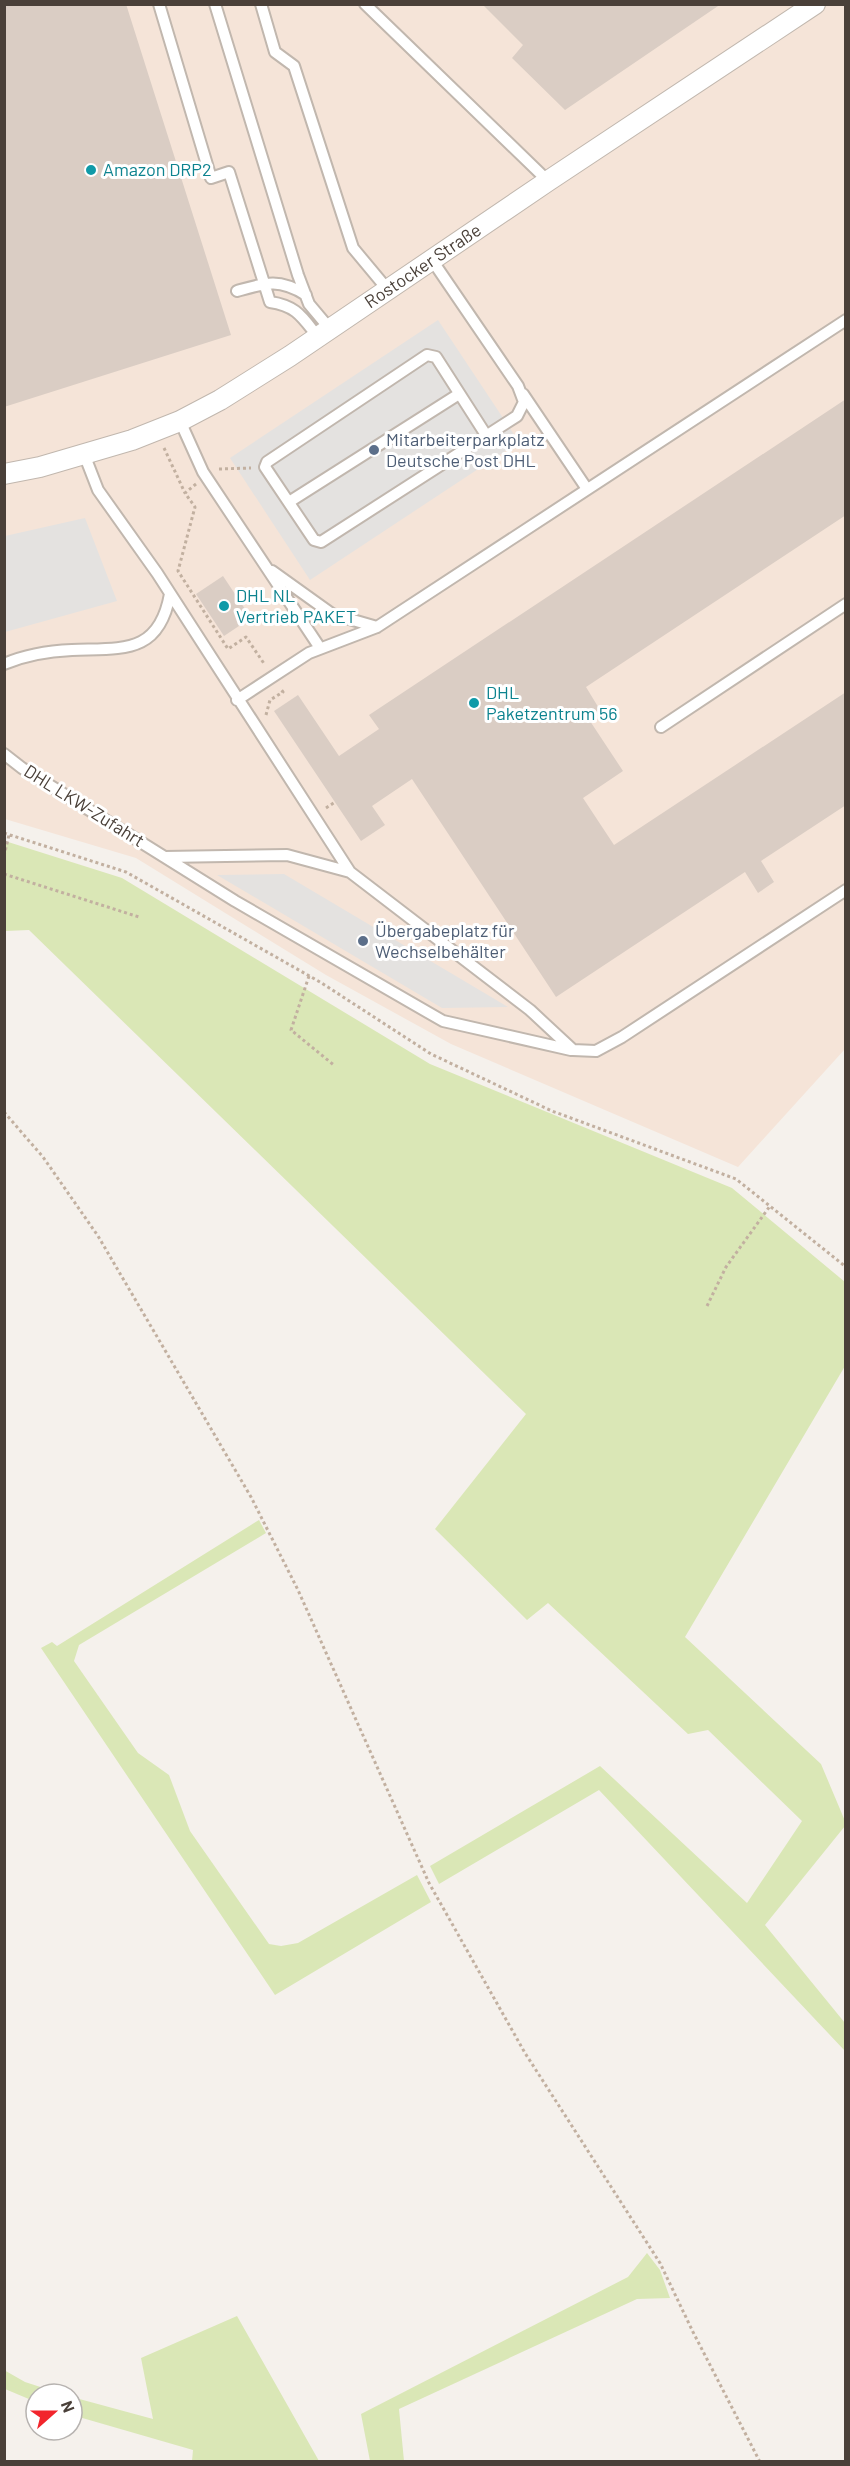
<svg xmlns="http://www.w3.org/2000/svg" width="850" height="2466" font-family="Barlow,sans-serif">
<rect width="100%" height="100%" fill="#f5f1ec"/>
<!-- commercial -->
<path fill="#f5e4d8" d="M4,5H845V1049L738,1167L451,1044L326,975L136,858L5,819Z"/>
<!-- green -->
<path fill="#dae7b6" d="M5,841L122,878L430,1064L732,1188L845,1282V1366L685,1637L821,1764L845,1821V1826L765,1925L845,2023V2051L599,1790L439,1884L430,1866L600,1766L747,1903L802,1821L708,1730L688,1734L548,1603L527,1620L435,1529L526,1414L29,930L5,931Z
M259,1520L266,1533L79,1645L74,1661L138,1753L169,1775L190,1831L269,1944L281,1946L298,1943L417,1875L431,1902L275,1995L41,1648L52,1642L57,1646Z
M647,2253L660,2270L670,2298L637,2299L399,2409L404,2461H370L361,2414L628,2277Z
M237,2316L319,2461H192L193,2450L72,2415V2397L153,2419L141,2358Z
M4,2370L25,2382L62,2394H36V2402L5,2389Z"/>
<!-- parking -->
<path fill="#e4e2e0" d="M438,320L519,442L310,580L230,458Z
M85,518L117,601L5,632V536Z
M284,874L508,1007L442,1008L217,875Z"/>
<!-- building -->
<path fill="#dacdc4" d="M4,4H126L231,335L4,407Z
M482,4H721L565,110L512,58L523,45Z
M846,399V515L586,687L600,710L588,718L623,771L583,798L614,845L846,692V805L761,861L774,882L758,893L745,872L556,997L412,779L372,806L385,825L361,841L274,711L298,695L339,756L379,729L369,715Z
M223,576L251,618L224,636L196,594Z"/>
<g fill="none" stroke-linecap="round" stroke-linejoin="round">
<!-- lane casing -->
<g stroke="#c1b7ae" stroke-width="14">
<path id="lane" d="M159,4L211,178L229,172L270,302C297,306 302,317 318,337
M215,4L298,275L309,304L330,329
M261,4L275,52L294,66L353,248L388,290
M365,4L548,181
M432,260L518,386L524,402L517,416L321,542L314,540L265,467L267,462L427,355L436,357L486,435
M237,291C265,283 279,278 306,295
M523,394L587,489
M180,421L203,472L320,648
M84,454L98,490L157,573L350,872L530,1010L573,1050L596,1051L622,1037L846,890
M289,502L459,394
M272,571L332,614L377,627
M4,664C25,655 49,651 72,650C122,648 159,655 170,594
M237,700L309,653L377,627L846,320
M661,727L846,604
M4,754L22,768L235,901L443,1021L571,1050
M165,857L287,855L350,872"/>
</g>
<!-- street casing -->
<g stroke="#c1b7ae" stroke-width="22">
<path id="street" d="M4,474L40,467L132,440L180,421L220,400L290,356L548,181L815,4"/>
</g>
<!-- path -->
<path stroke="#c2b0a0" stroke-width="3" stroke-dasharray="3 3" stroke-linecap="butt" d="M164,448L185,493
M219,469L251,468
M196,484L185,493L195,507L178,571L228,649L246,637L265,665
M266,715L270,700L283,692L280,688
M326,808L335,802
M4,833L126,872L320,982L431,1054L552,1111L736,1179L846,1267
M4,856L9,835
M4,874L139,917
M309,976L291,1030L335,1066
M4,1112L43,1157L98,1236L251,1497L298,1590L429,1883L525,2053L660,2263L693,2332L760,2462
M707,1306L726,1267L770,1206"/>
<!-- lane -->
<use href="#lane" stroke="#fff" stroke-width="10"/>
<!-- street -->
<use href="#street" stroke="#fff" stroke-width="20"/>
</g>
<!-- markers -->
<g fill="#0f9aa8" stroke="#fff" stroke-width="2">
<circle cx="91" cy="170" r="6"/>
<circle cx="224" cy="606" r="6"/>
<circle cx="474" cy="703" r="6"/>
</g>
<g fill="#5c6f8a" stroke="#fff" stroke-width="2">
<circle cx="374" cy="450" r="6"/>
<circle cx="363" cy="941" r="6"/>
</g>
<g text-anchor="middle" stroke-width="6" stroke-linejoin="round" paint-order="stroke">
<!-- culture labels -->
<g font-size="18" fill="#0d838f" stroke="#fff" text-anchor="start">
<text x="103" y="176">Amazon DRP2</text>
<text x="236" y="602">DHL NL<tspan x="236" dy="21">Vertrieb PAKET</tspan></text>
<text x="486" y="699">DHL<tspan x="486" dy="21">Paketzentrum 56</tspan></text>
</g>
<!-- street labels -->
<g font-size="18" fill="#4a4039" stroke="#fff">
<text transform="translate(423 266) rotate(-34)" y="6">Rostocker Straße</text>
<text transform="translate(84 806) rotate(32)" y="6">DHL LKW-Zufahrt</text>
</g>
<!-- service labels -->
<g font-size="18" fill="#4e5e75" stroke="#fff" text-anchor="start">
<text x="386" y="446">Mitarbeiterparkplatz<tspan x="386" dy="21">Deutsche Post DHL</tspan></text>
<text x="375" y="937">Übergabeplatz für<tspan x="375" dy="21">Wechselbehälter</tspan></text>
</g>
</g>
<!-- border -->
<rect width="850" height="2466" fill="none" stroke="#4a4039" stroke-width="12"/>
<!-- north arrow -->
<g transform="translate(54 2412) rotate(69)"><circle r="28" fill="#ffffff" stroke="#b7b3b0" stroke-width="1.5"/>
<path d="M0-4.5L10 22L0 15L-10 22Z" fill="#f2252c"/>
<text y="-9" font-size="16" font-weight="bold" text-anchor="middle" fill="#4a4039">N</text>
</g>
</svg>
